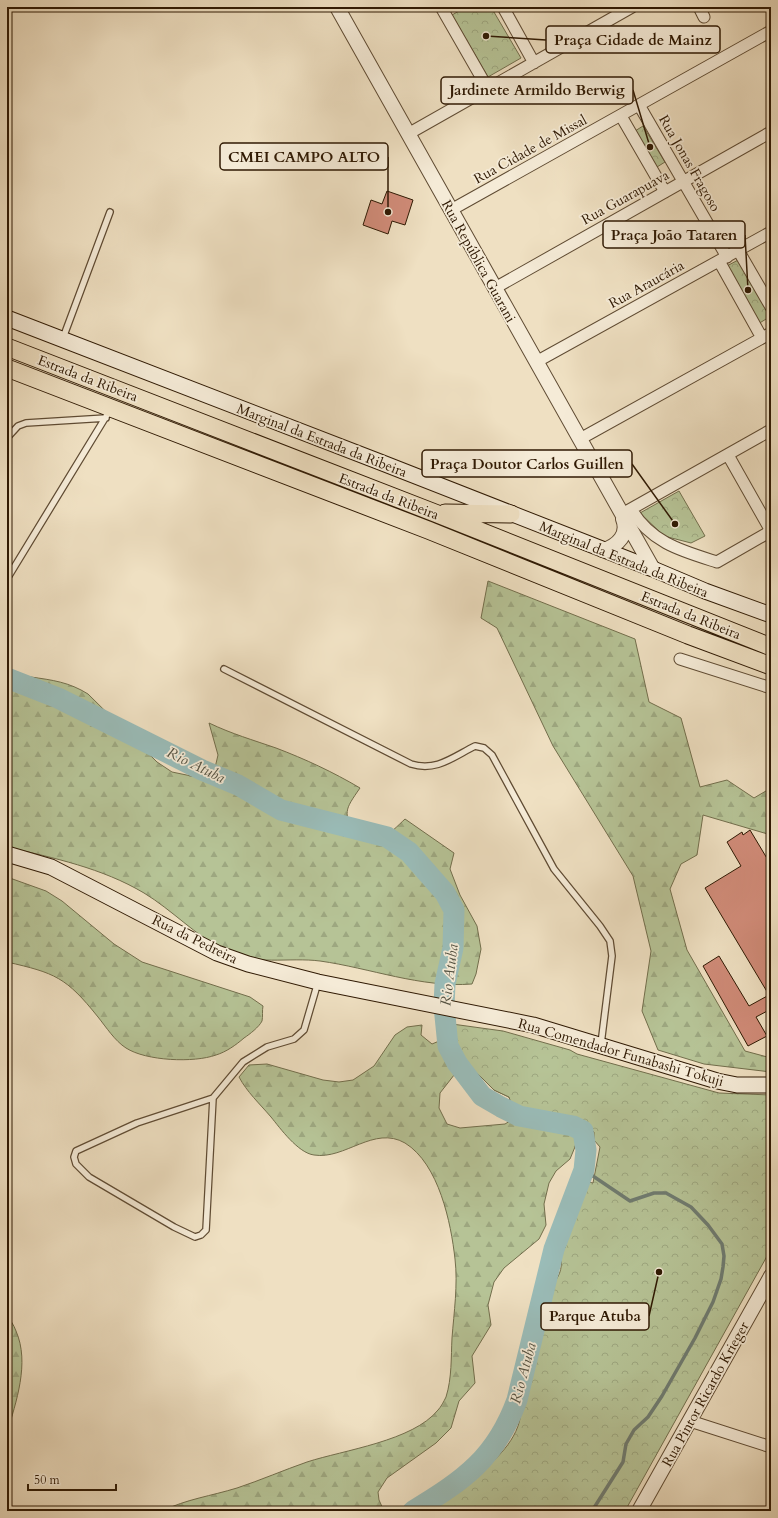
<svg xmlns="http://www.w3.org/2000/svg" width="778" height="1518" font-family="Cardo,serif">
<defs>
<pattern id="forest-firs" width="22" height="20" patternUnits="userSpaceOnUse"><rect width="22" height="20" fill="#b6c396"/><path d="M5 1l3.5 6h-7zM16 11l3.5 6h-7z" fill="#9da780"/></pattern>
<pattern id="park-crowns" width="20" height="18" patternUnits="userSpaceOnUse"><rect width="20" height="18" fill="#b6c396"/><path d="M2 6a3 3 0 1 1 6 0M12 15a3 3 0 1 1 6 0" fill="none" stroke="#9da780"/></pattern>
</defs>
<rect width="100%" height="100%" fill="#efe0c2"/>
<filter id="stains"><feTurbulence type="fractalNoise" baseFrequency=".005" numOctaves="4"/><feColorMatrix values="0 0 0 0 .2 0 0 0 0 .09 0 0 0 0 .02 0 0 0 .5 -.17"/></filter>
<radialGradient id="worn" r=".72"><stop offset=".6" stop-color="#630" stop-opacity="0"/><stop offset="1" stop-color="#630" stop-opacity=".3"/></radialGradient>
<!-- forest -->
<path fill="url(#forest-firs)" stroke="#726e4c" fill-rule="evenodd" d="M488,581L635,639L649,702L681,718L700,787L727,780L754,798L771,788V835L703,815L697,855L681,864L670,889L687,950L745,1051L771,1058V1072L704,1064L658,1050L642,1011L651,951L633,876L553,746L497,628L481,618Z
M31,677C52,680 69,682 88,694L157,762L172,772L201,778L214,772L218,755L209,723C232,734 253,740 276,748C305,759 333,772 360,788C344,811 344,811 354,837C377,849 390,833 405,819L454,853L450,869L460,895L477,926L481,949L476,974L472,984C421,988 370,968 320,961C289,957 254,966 225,951C195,935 172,910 144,893C102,868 54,858 7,847V679Z
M7,877L46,891L62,901L114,944L142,962L250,997L263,1006C262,1010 263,1017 262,1021C259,1027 250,1034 244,1038C236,1045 226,1052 216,1055C194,1063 146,1061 126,1048C115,1041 106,1027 98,1017C66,977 55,973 7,962Z
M452,1024L604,1112L594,1140V1132L590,1129V1136L577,1142L570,1159L556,1171L549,1183L544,1204L546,1225L539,1239L504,1268L494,1282L488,1305L491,1325L472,1356L475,1383L459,1401L451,1428L436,1443L387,1478L378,1492L379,1500L384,1511H162C187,1499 211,1496 237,1488C261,1480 284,1470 307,1462C344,1450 413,1441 438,1410C441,1407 444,1401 446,1397C452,1378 451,1357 452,1338C454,1312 458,1285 455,1259C451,1223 439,1164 405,1143C374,1125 345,1160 314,1155C298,1153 280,1128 271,1117C259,1103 247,1092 239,1077L249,1065L267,1064L323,1080L339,1082L353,1080L374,1066L395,1035L407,1027L422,1025L421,1035L432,1044L451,1036L449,1028ZM465,1061L494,1090L509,1097L512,1106L520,1111L515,1118L505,1124L460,1128L447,1124L439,1108L440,1093Z
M7,1315C10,1320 14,1325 16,1331C30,1363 16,1402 7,1433Z"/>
<!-- park -->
<path fill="url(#park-crowns)" stroke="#726e4c" d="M466,7H491L521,58L488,77L452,15Z
M643,126L665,162L657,167L635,131Z
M740,259L771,312V316L758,324L725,267Z
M679,491L705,536L691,543L664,536L640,513Z
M452,1024L503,1031L570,1050L577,1054L719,1093L771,1095V1249L625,1511H424L452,1493L451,1489C458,1483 469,1474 479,1474C499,1457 522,1435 521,1407L525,1403L550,1302L546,1297L548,1285L553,1284C561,1274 563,1266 560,1253L566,1247L561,1243L565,1231H571L577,1209L580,1192L588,1182L593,1183L600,1147L594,1140V1132L586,1124L568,1118L521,1112L512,1106L509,1097L494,1090L465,1061L453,1046L449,1028Z"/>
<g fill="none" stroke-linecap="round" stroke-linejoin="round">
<!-- stream -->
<path stroke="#6f7b70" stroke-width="3.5" d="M584,1170L630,1201L654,1193H666L691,1207L708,1225L722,1244L724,1256L723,1267L721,1279L713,1302L695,1338L662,1396L648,1417L634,1430L626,1444L623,1462L592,1511"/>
<!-- river -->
<path stroke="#9abcb8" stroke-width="21" d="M7,678L58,698L202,770L238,785L281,810L387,837L409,852L445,893L454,910L453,948L445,984L444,1006L448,1046L457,1063L482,1096L501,1107L519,1116L573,1126L583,1131L586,1150L584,1170L554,1249L517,1400C496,1458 464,1480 413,1511"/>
</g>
<!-- building -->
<path fill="#d08b78" stroke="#2f1903" d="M387,191L413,200L405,225L392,221L388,234L363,225L371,200L382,204Z
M750,830L771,865V1009L756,1017L767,1036L748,1046L703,966L719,956L749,1006L769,995L705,888L741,866L727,842L742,832L743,835Z"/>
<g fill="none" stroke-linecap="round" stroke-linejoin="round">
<!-- service casing -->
<g stroke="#5f4b33" stroke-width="8">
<path id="service" d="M63,338L110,212
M7,438L18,426L26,423L106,418
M7,579L110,410
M224,669L411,764C436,772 453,757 475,746L484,748L492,755L554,869L600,926L610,941L612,956L601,1044
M213,1098L206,1230L201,1235L195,1237L174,1227L89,1177L76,1164L74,1157L76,1151L137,1123L213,1098L243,1062L267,1047L294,1039L304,1030L318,982"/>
</g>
<!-- minor casing -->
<g stroke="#5f4b33" stroke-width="13">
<path id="minor" d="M441,7L488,89
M503,7L534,63
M699,7L704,17
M639,105L727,257
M621,116L665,192
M408,134L632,7
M451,210L771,31
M738,250L771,307
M719,261L762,338
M495,288L771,132
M536,362L771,232
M580,439L771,333
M728,455L771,531
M631,509C651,543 682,551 717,562L771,531
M622,514L771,430
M680,659L771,688
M690,1421L771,1447"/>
</g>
<!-- tertiary casing -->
<g stroke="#5f4b33" stroke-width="16">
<path id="tertiary" d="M337,7L653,569
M603,550C618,546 629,534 623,519
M639,1511L771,1276"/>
</g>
<!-- secondary casing -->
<g stroke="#2f1903" stroke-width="17">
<path id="secondary" d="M7,318L380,462L653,569L705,591L771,615
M7,854L51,867L217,953L248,964L318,982L533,1025L717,1081L737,1085H771"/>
</g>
<!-- primary casing -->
<g stroke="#2f1903" stroke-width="19">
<path id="primary" d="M7,347L435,513L771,647
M7,368L428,530L688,635L771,666
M445,513L511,514"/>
</g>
<!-- service -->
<use href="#service" stroke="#f5ebd7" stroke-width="5.5"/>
<!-- minor -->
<use href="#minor" stroke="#f5ebd7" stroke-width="11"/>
<!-- tertiary -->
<use href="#tertiary" stroke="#f5ebd7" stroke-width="14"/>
<!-- secondary -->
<use href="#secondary" stroke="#f5ebd7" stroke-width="15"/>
<!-- primary -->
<use href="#primary" stroke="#efe0c2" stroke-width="17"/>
</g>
<g text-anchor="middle" stroke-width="3.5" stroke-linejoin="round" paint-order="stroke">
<!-- street labels -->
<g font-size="14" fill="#2f1903" stroke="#f5ebd7">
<text transform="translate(530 149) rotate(-29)" y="5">Rua Cidade de Missal</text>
<text transform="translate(690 163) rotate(60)" y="5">Rua Jonas Fragoso</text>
<text transform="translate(625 197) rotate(-29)" y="5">Rua Guarapuava</text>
<text transform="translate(479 261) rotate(61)" y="5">Rua República Guarani</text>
<text transform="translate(646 284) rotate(-29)" y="5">Rua Araucária</text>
<text transform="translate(88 378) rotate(21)" y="5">Estrada da Ribeira</text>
<text transform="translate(322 440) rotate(21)" y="5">Marginal da Estrada da Ribeira</text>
<text transform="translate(389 496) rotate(21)" y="5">Estrada da Ribeira</text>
<text transform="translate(624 559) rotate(22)" y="5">Marginal da Estrada da Ribeira</text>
<text transform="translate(691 615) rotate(22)" y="5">Estrada da Ribeira</text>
<text transform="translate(195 939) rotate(26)" y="5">Rua da Pedreira</text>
<text transform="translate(621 1052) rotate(16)" y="5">Rua Comendador Funabashi Tokuji</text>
<text transform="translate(705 1394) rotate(-61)" y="5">Rua Pintor Ricardo Krieger</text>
</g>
<!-- water labels -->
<g font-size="15" font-style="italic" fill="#545242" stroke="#f5ebd7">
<text transform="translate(196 765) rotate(26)" y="5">Rio Atuba</text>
<text transform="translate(449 975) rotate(-83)" y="5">Rio Atuba</text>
<text transform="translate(523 1373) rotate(-75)" y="5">Rio Atuba</text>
</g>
</g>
<!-- callouts -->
<path fill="none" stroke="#2f1903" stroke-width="1.5" d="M486 36L546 40M650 147L633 90M388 212L388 157M748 290L745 235M675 524L632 464M659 1272L649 1316"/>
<g fill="#2f1903" stroke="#f5ebd7" stroke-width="1.5">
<circle cx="486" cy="36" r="4"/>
<circle cx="650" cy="147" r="4"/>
<circle cx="388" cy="212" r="4"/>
<circle cx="748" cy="290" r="4"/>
<circle cx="675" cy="524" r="4"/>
<circle cx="659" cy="1272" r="4"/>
</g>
<g fill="#f5ebd7" stroke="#2f1903" stroke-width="1.5">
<rect x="546" y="26" width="174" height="27" rx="4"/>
<rect x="441" y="77" width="192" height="27" rx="4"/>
<rect x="220" y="143" width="168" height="27" rx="4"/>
<rect x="603" y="221" width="142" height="27" rx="4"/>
<rect x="422" y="450" width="210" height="27" rx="4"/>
<rect x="541" y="1303" width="108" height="27" rx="4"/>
</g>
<g font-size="15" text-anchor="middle" font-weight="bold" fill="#2f1903">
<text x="633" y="45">Praça Cidade de Mainz</text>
<text x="537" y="95">Jardinete Armildo Berwig</text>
<text x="304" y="162">CMEI CAMPO ALTO</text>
<text x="674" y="240">Praça João Tataren</text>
<text x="527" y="469">Praça Doutor Carlos Guillen</text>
<text x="595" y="1321">Parque Atuba</text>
</g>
<!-- margin -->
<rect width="778" height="1518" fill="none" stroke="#efe0c2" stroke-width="24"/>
<rect x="8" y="8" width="762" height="1502" fill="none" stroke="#2f1903" stroke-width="2"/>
<rect x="12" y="12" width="754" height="1494" fill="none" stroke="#2f1903"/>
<!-- scale -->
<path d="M28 1484v6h88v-6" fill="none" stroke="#2f1903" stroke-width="2"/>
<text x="34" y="1484" font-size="12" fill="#2f1903" stroke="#f5ebd7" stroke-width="3" paint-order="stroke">50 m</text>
<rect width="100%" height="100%" filter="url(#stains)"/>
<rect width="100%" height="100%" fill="url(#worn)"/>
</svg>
